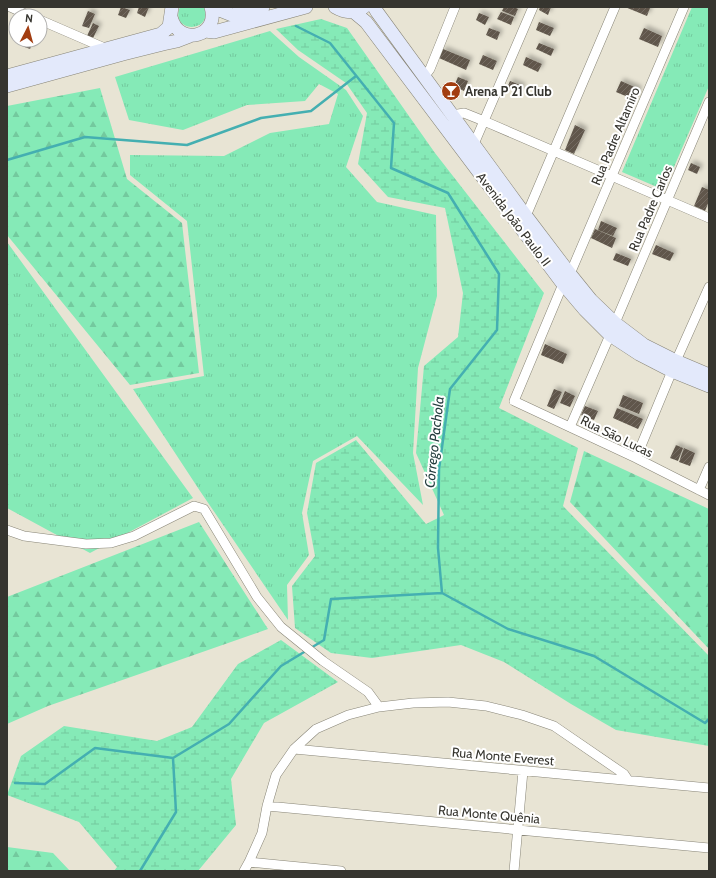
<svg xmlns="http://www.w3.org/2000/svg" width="716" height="878" font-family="Cabin,sans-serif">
<defs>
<pattern id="grass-tufts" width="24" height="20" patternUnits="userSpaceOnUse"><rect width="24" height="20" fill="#85eab7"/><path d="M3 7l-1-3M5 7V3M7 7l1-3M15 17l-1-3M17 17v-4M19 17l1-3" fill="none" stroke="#73c99e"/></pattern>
<pattern id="forest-firs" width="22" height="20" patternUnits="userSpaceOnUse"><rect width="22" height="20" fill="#85eab7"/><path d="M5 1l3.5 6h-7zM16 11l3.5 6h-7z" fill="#73c99e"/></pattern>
<pattern id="wetland-marsh" width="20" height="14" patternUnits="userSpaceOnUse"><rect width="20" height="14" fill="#85eab7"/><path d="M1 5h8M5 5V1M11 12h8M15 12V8" fill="none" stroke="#73c99e"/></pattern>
<pattern id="building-hatch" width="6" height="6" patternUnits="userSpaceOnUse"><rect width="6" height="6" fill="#60574b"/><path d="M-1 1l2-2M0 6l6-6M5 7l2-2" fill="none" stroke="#746c63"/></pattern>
<filter id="shadow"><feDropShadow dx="3" dy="-3" stdDeviation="2" flood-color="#0004"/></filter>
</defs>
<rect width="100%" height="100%" fill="#e8e4d4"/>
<!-- grass -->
<path fill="url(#grass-tufts)" d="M180,7H204C214,34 169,33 180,7Z
M692,7H709V86L664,190L622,172Z
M270,31L299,57L346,90L363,116L346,167L377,202L436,215L437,296L418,368L413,453L423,505L357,436L313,461L302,513L309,555L287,585L288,620L200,491L133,389L204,376L187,221L130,175V155L224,156L270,133L329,124L338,94L319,84L305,101L247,105L183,130L129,120L115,77Z
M7,242L193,498L90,553L7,508Z"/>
<!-- forest -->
<path fill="url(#forest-firs)" d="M100,88L127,179L182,223L199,373L130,385L7,235V106Z
M584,451L709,509V649L570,502Z
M199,522L268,629L48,706L7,724V597Z
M7,847L53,853L70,871H7Z"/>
<!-- wetland -->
<path fill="url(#wetland-marsh)" d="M321,19L347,28L435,153L544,293L499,408L578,448L563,506L709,656V746L616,730L571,704L504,662L461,645L372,658L331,653L295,628L292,586L315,556L307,513L316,463L356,440L426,524L444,515L416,453L424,366L458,337L463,293L445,208L388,197L358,164L367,113L346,83L298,50L276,29Z
M281,640L338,682L264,723L231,779L236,825L198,871H114L117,867L79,822L7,795L21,756L64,726L157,741L192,727L238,664Z"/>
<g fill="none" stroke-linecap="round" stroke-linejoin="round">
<!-- stream -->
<path stroke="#44afb1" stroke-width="2.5" d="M296,26L330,43L394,123L391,168L448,193L499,274L497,330L450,389L439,469L438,548L442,593
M7,160L85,137L187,145L261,118L311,111L356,76
M442,593L508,629L594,656L705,723L709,719
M15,783L45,784L95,748L173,758L229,724L281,666L324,640L331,599L442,593
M140,871L176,812L173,758"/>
</g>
<!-- building -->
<path fill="url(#building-hatch)" filter="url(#shadow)" d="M121,7L130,10L126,18L118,15Z
M139,7H149L145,17L137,13Z
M504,7H514L518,9L515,16L502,11Z
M540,7H551L548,15L539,10Z
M625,7H648L650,8L647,16Z
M88,11L95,14L89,28L82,26Z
M501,12L514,17L511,25L497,19Z
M479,13L489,17L485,25L476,20Z
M539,22L554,28L550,36L536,30Z
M93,23L99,26L93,38L87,36Z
M489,28L500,32L497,40L486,35Z
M644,28L662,36L658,47L639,39Z
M25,40H34L30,49L22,46Z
M539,43L554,49L551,56L536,49Z
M443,49L470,60L466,70L439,58Z
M483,55L497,61L493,70L479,64Z
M526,57L542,64L538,72L523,65Z
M458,77L468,81L464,91L454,86Z
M510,81L523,86L520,93L507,88Z
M621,81L639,89L635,100L616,92Z
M575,125L585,130L574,154L565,150Z
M691,163L700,167L697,174L688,170Z
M702,187L709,190V201L705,211L694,206Z
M601,221L617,228L613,236L598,230Z
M595,229L616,238L612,248L591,238Z
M656,245L674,253L670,261L652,254Z
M616,253L631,259L628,266L613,260Z
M545,344L567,354L563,364L541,355Z
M554,389L562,392L554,409L547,406Z
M565,391L575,396L570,407L560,403Z
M623,395L643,403L639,414L619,406Z
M585,406L598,411L594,420L581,415Z
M617,408L643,419L638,429L613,418Z
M676,445L683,448L678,461L670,458Z
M684,448L695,453L690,466L679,462Z"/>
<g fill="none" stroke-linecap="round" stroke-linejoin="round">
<!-- street casing -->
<g stroke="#888577" stroke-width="10">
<path id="street" d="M10,7L30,16
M40,20L107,49
M424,77L430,69L455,7
M452,115L464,113L484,121L709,218
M474,144L533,7
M526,216L615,7
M570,274L684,7
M563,284L514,401L636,458L709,495
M615,323L709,102
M676,361L709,287
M570,427L610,335
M636,458L672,371
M699,490L709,467
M7,530L24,536L86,544L111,543L134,536L194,506L204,509L257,597L281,627L323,661L368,692L379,707
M294,749L709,788
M267,806L709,848
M249,862L341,871
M244,871L249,862L262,833L267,806L276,775L294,749L316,729L348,715L379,707L413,703L448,702L486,706L522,715L554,726L624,774L628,780
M514,871L523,771"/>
</g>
<!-- secondary casing -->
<g stroke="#888577" stroke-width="14">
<path id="secondary" d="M215,7L222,11L232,15L263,7
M335,7C345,13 355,13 364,7
M374,7L377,12L526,216L570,274L591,300L615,323L644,345L676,361L709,375
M354,12L366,22L563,284L585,310L610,335L639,354L672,371L709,386
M171,17C179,48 220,36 211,7
M205,31L214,32L306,7
M7,76L161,34L169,27L172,7
M7,86L123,54L163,44L177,41L190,36"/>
</g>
<!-- street -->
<use href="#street" stroke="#fff" stroke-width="9"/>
<!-- secondary -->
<use href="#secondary" stroke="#e3e9fb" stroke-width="13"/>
</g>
<!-- icons -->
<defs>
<g id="bar-disc" transform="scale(1)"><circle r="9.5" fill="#a23d11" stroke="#fff"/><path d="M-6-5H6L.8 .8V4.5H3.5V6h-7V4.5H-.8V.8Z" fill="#fff"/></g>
</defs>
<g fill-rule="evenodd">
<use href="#bar-disc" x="451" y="91"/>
</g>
<g text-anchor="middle" stroke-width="4" stroke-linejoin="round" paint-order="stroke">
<!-- poi labels -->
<g font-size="13" font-weight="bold" fill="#36352f" stroke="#fff" text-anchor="start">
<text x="465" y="96">Arena P 21 Club</text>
</g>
<!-- street labels -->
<g font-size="13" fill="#36352f" stroke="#fff">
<text transform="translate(615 136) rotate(-67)" y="5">Rua Padre Altamiro</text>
<text transform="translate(650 208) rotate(-67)" y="5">Rua Padre Carlos</text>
<text transform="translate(514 219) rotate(53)" y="5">Avenida João Paulo II</text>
<text transform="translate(617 436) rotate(26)" y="5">Rua São Lucas</text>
<text transform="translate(503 756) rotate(5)" y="5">Rua Monte Everest</text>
<text transform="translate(489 814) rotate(5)" y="5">Rua Monte Quênia</text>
</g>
<!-- water labels -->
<g font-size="14" font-style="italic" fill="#253e3f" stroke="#fff">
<text transform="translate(434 442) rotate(-84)" y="5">Córrego Pachola</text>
</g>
</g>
<!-- border -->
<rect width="716" height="878" fill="none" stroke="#36352f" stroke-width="16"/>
<!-- north arrow -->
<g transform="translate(28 28) rotate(6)"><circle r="19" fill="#ffffff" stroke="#afaeac"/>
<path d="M0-3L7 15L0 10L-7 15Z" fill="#a23d11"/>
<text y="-6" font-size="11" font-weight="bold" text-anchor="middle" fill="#36352f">N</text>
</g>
</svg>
